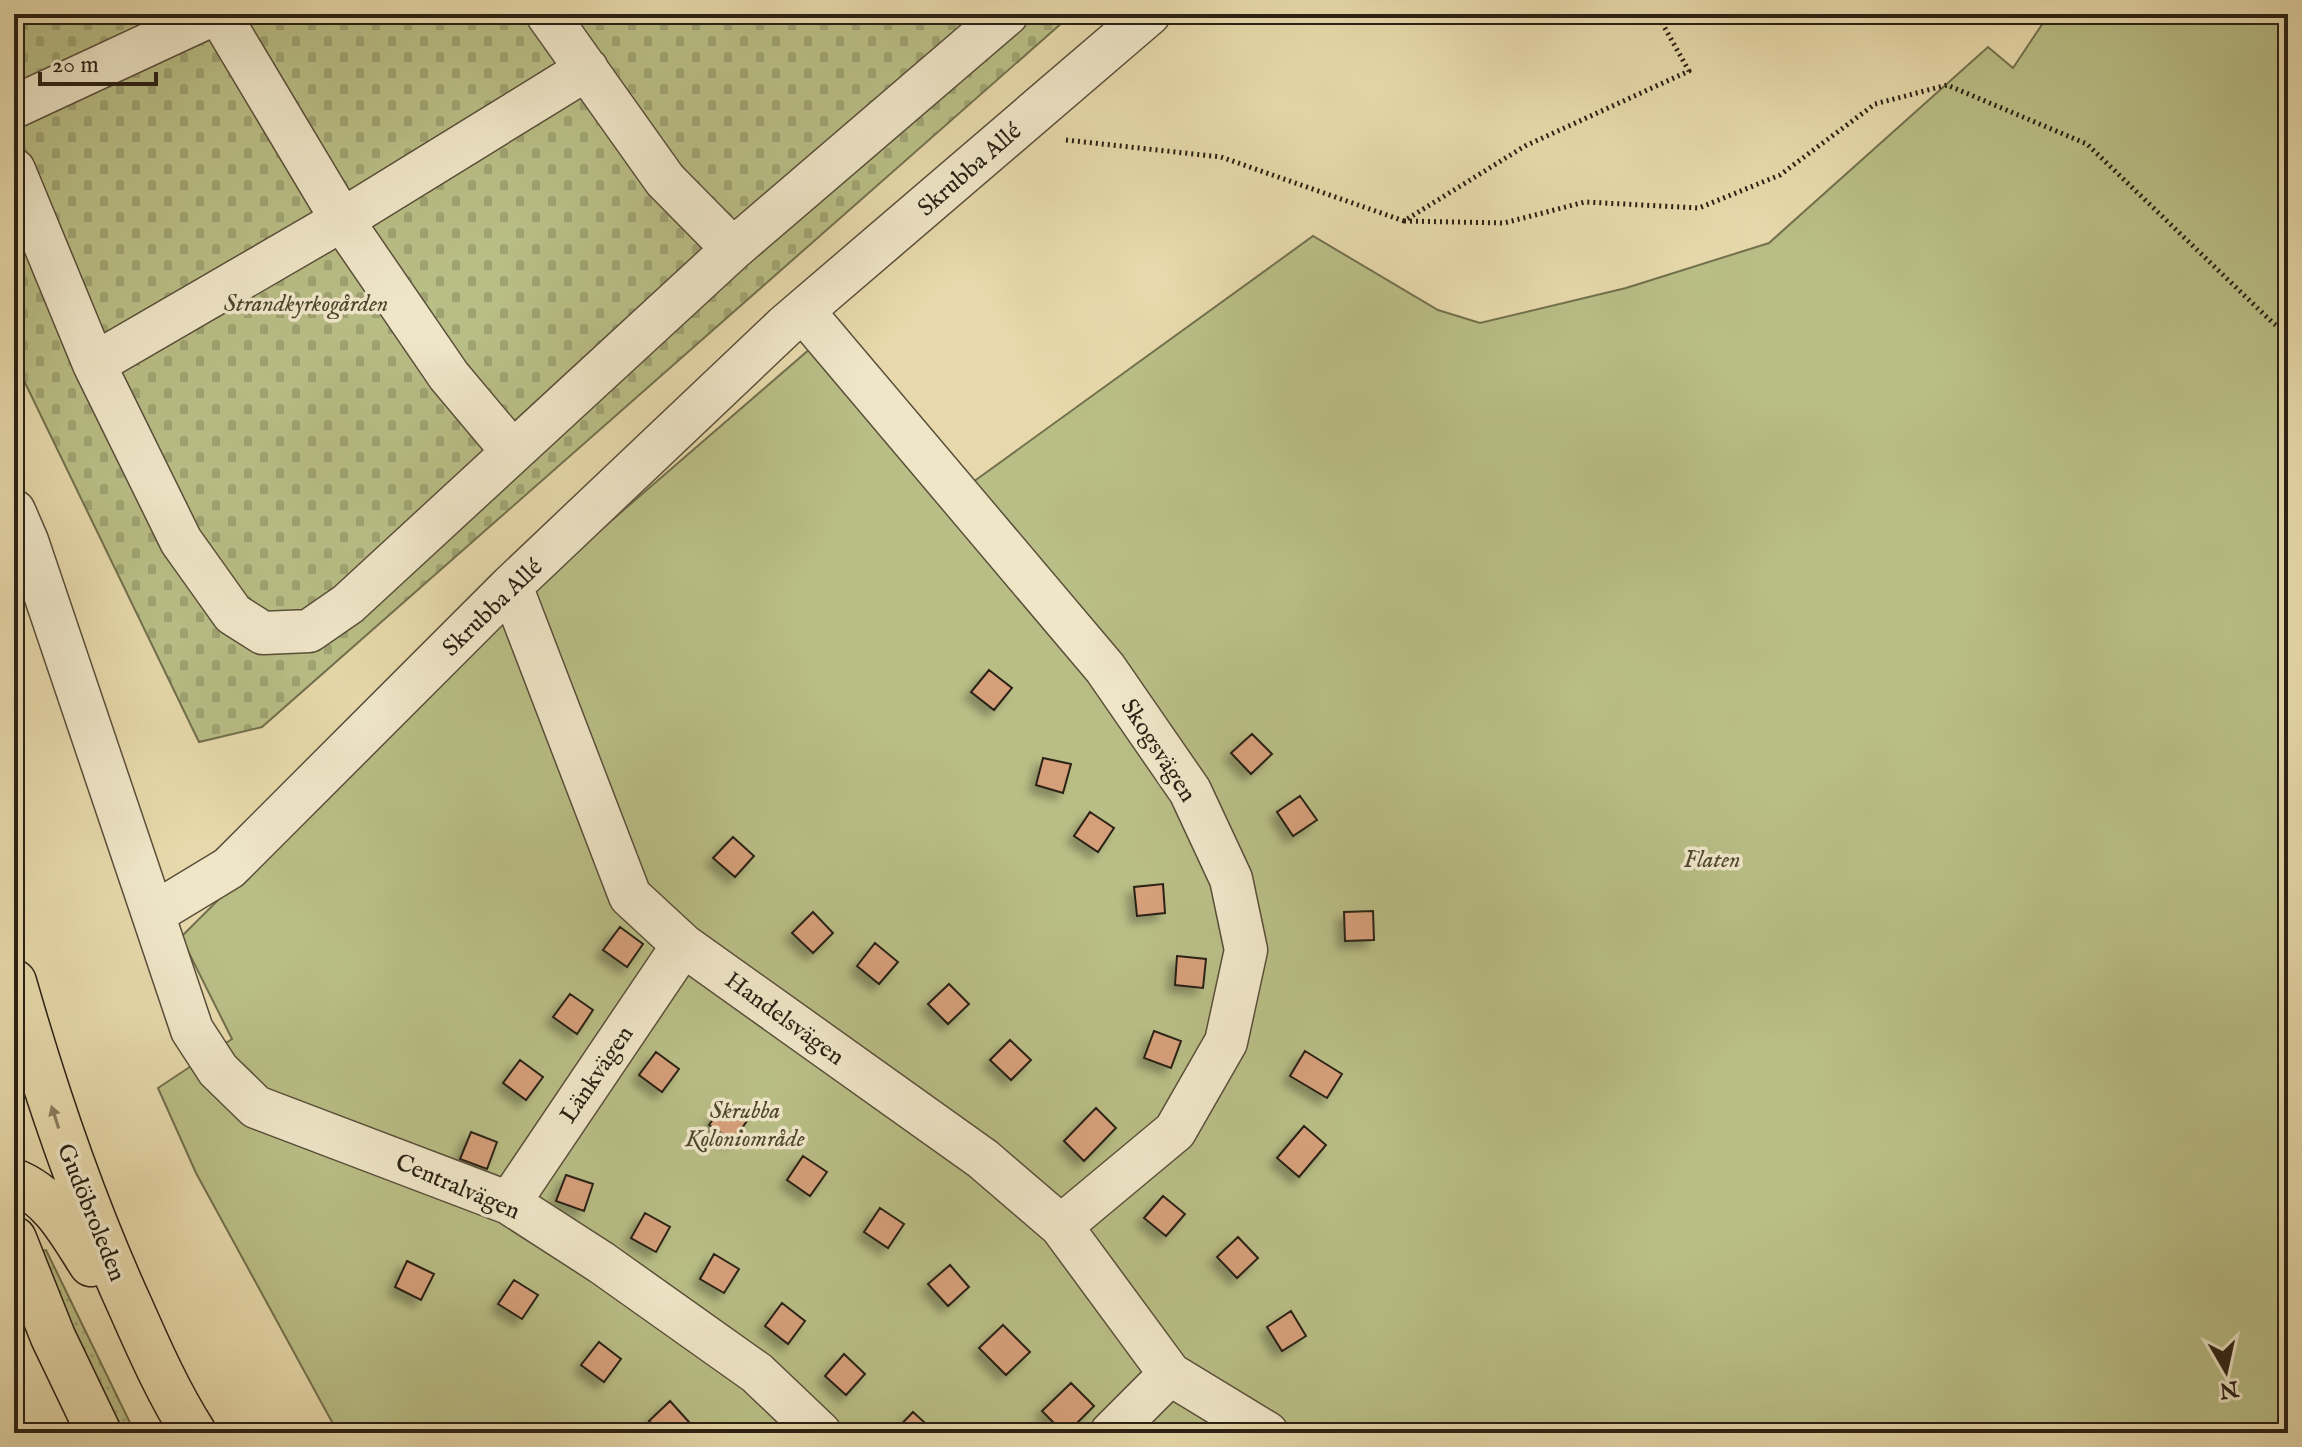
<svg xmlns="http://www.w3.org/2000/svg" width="2302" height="1447" font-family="'IM FELL English',serif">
<defs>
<pattern id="grass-dots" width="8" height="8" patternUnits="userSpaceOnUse" patternTransform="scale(2)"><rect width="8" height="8" fill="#b9be86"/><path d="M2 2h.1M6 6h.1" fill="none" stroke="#9fa373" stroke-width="1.8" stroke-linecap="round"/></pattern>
<pattern id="cemetery-stones" width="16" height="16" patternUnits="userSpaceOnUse" patternTransform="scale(2)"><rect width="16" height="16" fill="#b9be86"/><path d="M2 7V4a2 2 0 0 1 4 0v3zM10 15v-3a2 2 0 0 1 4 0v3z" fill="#9fa373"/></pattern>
<filter id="shadow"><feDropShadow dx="-7" dy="7" stdDeviation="4" flood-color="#0004"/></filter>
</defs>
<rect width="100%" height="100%" fill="#e7d9ab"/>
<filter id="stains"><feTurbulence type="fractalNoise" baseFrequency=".0025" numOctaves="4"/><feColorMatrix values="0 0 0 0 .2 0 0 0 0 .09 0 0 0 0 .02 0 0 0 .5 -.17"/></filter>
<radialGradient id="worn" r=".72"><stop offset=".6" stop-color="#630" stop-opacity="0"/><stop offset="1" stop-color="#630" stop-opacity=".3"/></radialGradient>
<!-- grass -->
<path fill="url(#grass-dots)" stroke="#72704d" stroke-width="2" d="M46,1250L135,1433H122L35,1252Z"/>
<!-- cemetery -->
<path fill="url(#cemetery-stones)" stroke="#72704d" stroke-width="2" d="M14,14H1072L262,727L199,742L14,360Z"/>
<!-- green -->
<path fill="#b9be86" stroke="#72704d" stroke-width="2" d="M2049,14H2288V1433H338L196,1173L158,1088L232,1039L181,937L523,597L833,329L973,482L1313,236L1438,310L1480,323L1626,288L1769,243L1988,47L2013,68Z"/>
<!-- building -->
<path fill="#d59f7a" stroke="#2b2114" stroke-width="2" filter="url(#shadow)" d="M989,670L1012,688L994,710L971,692Z
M1252,734L1272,754L1251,774L1231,753Z
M1043,758L1071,764L1063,793L1036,785Z
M1300,796L1317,820L1293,836L1277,812Z
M1090,812L1114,828L1098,852L1074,836Z
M733,837L754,856L735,877L713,858Z
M1163,884L1165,913L1137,916L1134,887Z
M1373,911L1374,940L1345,941L1344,912Z
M813,912L833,933L813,953L792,933Z
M620,927L643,944L627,967L603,950Z
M875,943L898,962L879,984L857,966Z
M1177,956L1206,959L1203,988L1175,985Z
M949,984L969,1004L948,1024L928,1004Z
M570,994L593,1010L577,1034L553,1017Z
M1154,1031L1181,1041L1171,1068L1144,1058Z
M1010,1040L1031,1060L1011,1080L990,1060Z
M1305,1051L1342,1074L1327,1098L1290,1076Z
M656,1052L679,1069L662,1092L639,1075Z
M520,1060L543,1077L526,1100L503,1083Z
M726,1101L749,1118L733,1141L709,1125Z
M1096,1108L1116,1128L1084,1161L1064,1141Z
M1304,1126L1326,1145L1299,1177L1277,1158Z
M471,1132L497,1142L487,1169L460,1159Z
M803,1156L827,1172L810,1196L787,1180Z
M566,1175L593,1184L584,1211L556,1201Z
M1163,1196L1185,1214L1166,1236L1144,1218Z
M880,1208L904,1224L888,1248L864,1232Z
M645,1213L670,1227L656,1252L631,1238Z
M1238,1237L1258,1258L1237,1278L1217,1257Z
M714,1254L739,1269L724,1293L700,1279Z
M407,1261L434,1274L421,1300L395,1287Z
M950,1265L969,1287L948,1306L928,1284Z
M514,1280L538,1295L522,1319L498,1304Z
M782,1303L805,1321L788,1344L765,1326Z
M1291,1311L1306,1336L1282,1351L1267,1327Z
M1003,1325L1030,1352L1006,1375L979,1348Z
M599,1342L621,1359L604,1382L581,1365Z
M844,1354L865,1374L846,1395L825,1376Z
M1071,1383L1094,1406L1067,1433H1064L1042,1411Z
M670,1401L689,1422L678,1433H660L649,1421Z
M913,1412L936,1433H893Z"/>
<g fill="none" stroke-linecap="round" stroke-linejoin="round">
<!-- minor casing -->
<g stroke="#5a4f3a" stroke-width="45">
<path id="minor" d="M219,14L342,220L449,376L512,451
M547,14L665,180L733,249
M14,107L214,14
M14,170L94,364L181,541L233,614L263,633L309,631L348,604L733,249L1007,14
M803,311L1105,668L1190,791L1231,879L1246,950L1226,1042L1175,1131L1061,1226
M94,364L342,220L587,69
M14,511L27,541L153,914L229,868L511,586L785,326L1149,14
M511,586L630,896L683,945L983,1159L1061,1226L1170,1374L1267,1433
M153,914L192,1030L218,1070L256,1107L509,1203L602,1263L757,1373L820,1433
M509,1203L683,945
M1111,1433L1170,1374"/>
</g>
<!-- major casing -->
<g stroke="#2b2114" stroke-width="47">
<path id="major" d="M14,982C46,1094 83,1203 131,1308C150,1351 169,1394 194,1433
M14,1181C52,1196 70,1231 91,1264
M14,1239L53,1337L99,1433"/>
</g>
<!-- path -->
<path stroke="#2b2114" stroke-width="5" stroke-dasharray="2 4" stroke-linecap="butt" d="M1066,140L1221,157L1404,221L1525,146L1689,71L1657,14
M1404,221L1504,223L1585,202L1699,208L1780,175L1875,104L1947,85L2087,144L2273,323L2288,334"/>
<!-- minor -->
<use href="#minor" stroke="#efe6c8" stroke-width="42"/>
<!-- major -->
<use href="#major" stroke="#e7d9ab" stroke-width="44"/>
</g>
<!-- one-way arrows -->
<defs><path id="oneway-solid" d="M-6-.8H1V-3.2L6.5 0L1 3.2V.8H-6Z" transform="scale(2)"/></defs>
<use fill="#897d60" href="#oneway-solid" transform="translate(55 1117) rotate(-108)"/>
<g text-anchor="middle" stroke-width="7" stroke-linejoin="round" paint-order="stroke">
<!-- street labels -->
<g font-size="24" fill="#2b2114" stroke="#efe6c8">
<text transform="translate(969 169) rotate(-41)" y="8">Skrubba Allé</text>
<text transform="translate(492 607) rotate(-44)" y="8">Skrubba Allé</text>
<text transform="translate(1159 750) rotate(57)" y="8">Skogsvägen</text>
<text transform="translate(785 1018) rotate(36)" y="8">Handelsvägen</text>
<text transform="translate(596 1074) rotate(-56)" y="8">Länkvägen</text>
<text transform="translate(458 1186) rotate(23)" y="8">Centralvägen</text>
<text transform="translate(92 1212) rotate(68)" y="8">Gudöbroleden</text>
</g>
<!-- park labels -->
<g font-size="24" font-style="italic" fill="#4e4830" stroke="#efe6c8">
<text x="306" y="311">Strandkyrkogården</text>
<text x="1712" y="867">Flaten</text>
<text x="745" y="1118">Skrubba<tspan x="745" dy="28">Koloniområde</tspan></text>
</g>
</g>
<!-- margin -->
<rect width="2302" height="1447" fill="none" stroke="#e7d9ab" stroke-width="48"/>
<rect x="16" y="16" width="2270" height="1415" fill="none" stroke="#2b2114" stroke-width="4"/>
<rect x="24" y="24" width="2254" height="1399" fill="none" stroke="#2b2114" stroke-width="2"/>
<!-- north arrow -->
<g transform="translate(2226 1371) rotate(171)" stroke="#efe6c8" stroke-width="6" paint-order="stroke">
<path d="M0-6L14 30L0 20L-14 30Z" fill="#2b2114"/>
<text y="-12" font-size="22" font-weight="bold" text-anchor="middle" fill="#2b2114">N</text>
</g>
<!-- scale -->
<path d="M40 72v12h116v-12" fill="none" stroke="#2b2114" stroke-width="4"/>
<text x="52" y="72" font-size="24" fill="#2b2114" stroke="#efe6c8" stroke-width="6" paint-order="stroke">20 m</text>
<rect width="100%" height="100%" filter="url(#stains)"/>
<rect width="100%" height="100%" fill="url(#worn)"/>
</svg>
